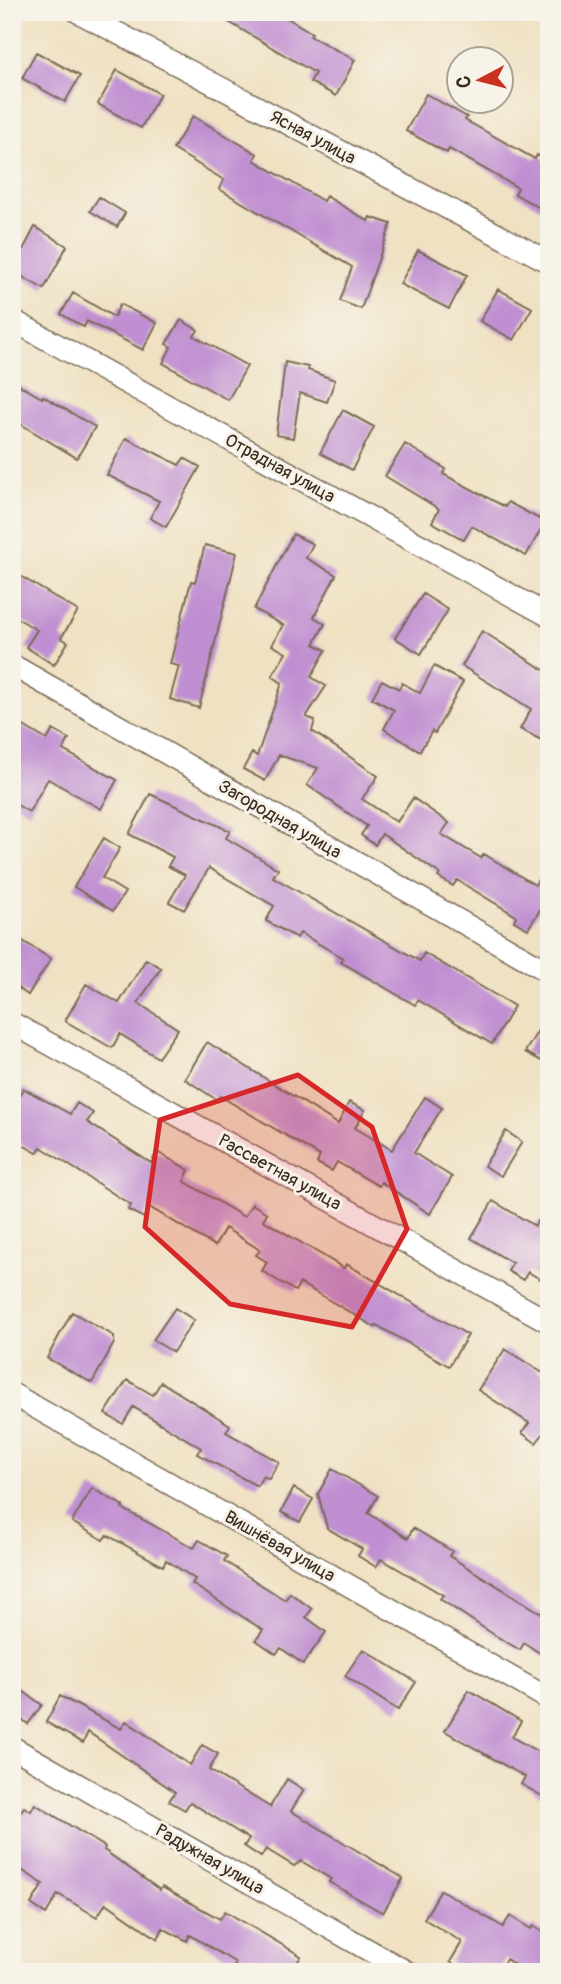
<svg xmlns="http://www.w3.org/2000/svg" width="561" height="1984" font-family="Pangolin,sans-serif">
<rect width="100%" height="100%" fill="#f7f3e8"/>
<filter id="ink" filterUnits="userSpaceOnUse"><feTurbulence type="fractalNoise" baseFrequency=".0143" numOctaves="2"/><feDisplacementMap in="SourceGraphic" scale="14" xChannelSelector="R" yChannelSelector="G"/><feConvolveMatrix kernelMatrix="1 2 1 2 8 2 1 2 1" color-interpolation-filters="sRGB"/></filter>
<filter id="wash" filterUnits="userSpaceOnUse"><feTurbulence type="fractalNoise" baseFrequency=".00686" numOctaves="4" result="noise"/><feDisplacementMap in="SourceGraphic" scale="28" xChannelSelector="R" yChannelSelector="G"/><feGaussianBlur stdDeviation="1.57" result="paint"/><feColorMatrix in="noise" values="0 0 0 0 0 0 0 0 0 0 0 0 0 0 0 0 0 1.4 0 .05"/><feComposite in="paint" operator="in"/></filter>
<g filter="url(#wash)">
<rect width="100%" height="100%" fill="#efe1c2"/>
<g id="blocks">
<!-- building -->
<path fill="#c08fd1" d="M212,12H277L312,33L310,36L355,60L336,96L310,82L315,73Z
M36,52L80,76L65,102L22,78Z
M117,70L160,94L141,128L98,104Z
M426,94L467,117L465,120L535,159L537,155L549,162V213L515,194L518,188L449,149L447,153L406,131Z
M193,116L257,154L254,160L323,201L326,196L368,221L370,217L391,224L361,309L340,301L352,267L219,189L224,180L173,149Z
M99,197L125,213L117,227L90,211Z
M35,227L67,246L44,289L12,271Z
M418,250L467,275L449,309L400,284Z
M498,289L532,308L514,340L480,321Z
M73,293L114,317L120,304L157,323L143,350L87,321L84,327L61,314Z
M181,320L198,330L194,336L247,366L228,400L163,363L171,347L166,344Z
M285,362L308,367V370L335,380L327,402L300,393L293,438L276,435Z
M12,381L42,398L43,396L95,427L77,458L12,419Z
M343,410L374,427L352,470L320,453Z
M126,438L179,465L184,458L200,467L166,527L150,518L159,501L107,475Z
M405,444L446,469L443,474L505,507L508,502L545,522L526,556L472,526L464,540L432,522L439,509L385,476Z
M293,534L313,544L306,558L336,575L314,617L325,624L314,644L326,650L311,677L326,686L306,717L315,720L312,731L378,776L362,799L397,822L413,798L449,823L441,834L481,858L484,854L535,885L549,862V895L528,929L514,921L516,916L457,880L453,886L438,877L440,874L382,834L375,845L361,835L367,826L307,785L318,768L279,755L265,781L243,769L252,753L257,756L282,683L272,676L286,653L272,645L283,625L254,609Z
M205,545L237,553L199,708L170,699L179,666L170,664L191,581L195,582Z
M12,571L78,611L61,638L68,642L54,665L26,647L37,630L12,615Z
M423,594L448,610L421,654L395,638Z
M482,631L549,673V744L520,729L531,709L462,666Z
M434,666L463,682L435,733L432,731L420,751L384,729L394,710L372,698L382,680L399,689L402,683L420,693Z
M12,719L47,740L53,730L69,739L63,750L117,780L101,809L48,779L29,812L12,802Z
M150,794L230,831L226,838L278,869L273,877L420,961L424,953L514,1006L492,1044L418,1000L415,1005L341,962L343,958L300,933L297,938L266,921L274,906L209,868L184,910L169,902L185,875L168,866L173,857L129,834Z
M104,838L120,848L102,878L125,892L113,911L74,887Z
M12,934L51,959L28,995L12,984Z
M146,959L161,968L138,1003L178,1029L158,1058L120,1034L112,1048L65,1021L86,984L119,1003Z
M549,1012V1065L525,1052Z
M207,1042L338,1124L349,1102L365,1110L355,1128L392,1150L425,1097L442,1108L414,1153L452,1177L430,1214L381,1182L379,1186L337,1162L332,1171L317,1163L320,1156L220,1096L217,1100L185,1079Z
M23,1088L70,1114L77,1103L93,1113L87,1122L151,1163L157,1152L189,1170L184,1181L244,1217L252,1204L267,1213L263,1220L344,1268L346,1264L468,1335L449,1366L376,1325L375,1327L300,1283L295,1291L262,1271L267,1262L256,1255L260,1250L225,1228L215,1246L149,1207L144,1218L128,1210L131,1205L41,1147L37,1153L12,1139V1109Z
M506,1131L522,1142L501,1176L484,1166Z
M493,1201L535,1226L537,1221L549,1228V1284L528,1272L523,1280L508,1271L512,1263L471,1238Z
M175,1308L194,1320L173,1352L153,1340Z
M72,1312L114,1336V1343L92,1383L47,1358Z
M505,1349L549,1377V1436L544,1433L536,1443L522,1433L529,1423L478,1390Z
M127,1380L153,1395L161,1382L230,1425L226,1432L279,1462L269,1479L263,1476L257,1486L197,1454L201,1448L133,1407L123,1424L105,1414Z
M332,1469L378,1496L368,1513L408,1538L413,1528L452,1551L449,1556L549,1618V1659L524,1643L520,1650L496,1636L440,1599L443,1595L381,1559L376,1567L358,1556L362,1549L327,1528L318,1494Z
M92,1488L123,1506L122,1508L194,1548L199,1540L227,1556L224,1561L285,1600L290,1593L312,1609L306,1617L326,1632L303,1664L281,1648L276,1654L256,1640L263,1630L192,1584L195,1579L166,1560L163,1566L107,1535L103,1540L72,1522Z
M294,1488L313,1499L300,1522L281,1512Z
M363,1649L416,1682L398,1710L345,1676Z
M12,1683L42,1705L28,1724L12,1712Z
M469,1690L521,1721L512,1737L549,1758V1800L521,1784L525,1777L445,1731Z
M60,1696L121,1729L126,1721L190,1765L202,1745L218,1754L209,1770L270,1807L287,1779L304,1790L291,1811L403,1878L383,1913L329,1882L331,1879L301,1861L294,1866L266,1849L261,1857L244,1846L249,1839L190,1802L185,1810L169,1801L175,1792L88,1732L83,1743L46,1722Z
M35,1804L105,1847L104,1850L160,1890L162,1887L220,1919L225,1911L301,1956L292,1972H231L236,1963L190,1935L187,1941L163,1928L158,1939L106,1903L97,1917L58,1894L46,1914L31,1904L43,1884L14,1865L21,1855L12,1849V1824L24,1807L31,1811Z
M441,1890L503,1927L510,1916L531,1929L533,1926L549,1936V1972H525L506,1959L498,1972H467L450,1962L462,1942L424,1919Z"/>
</g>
</g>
<g filter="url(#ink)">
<use href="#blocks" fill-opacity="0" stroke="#7a6a57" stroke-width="2"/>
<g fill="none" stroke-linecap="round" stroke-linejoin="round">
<!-- minor casing -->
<g stroke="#7a6a57" stroke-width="24">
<path id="minor" d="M78,12L549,262
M12,320L549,616
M12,665L549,972
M12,1023L549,1322
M12,1394L549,1699
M12,1747L407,1972"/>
</g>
<!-- minor -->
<use href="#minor" stroke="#fff" stroke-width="21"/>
</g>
</g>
<!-- marked area -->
<path fill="#d62828" fill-opacity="0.2" stroke="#d62828" stroke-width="5" stroke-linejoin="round" d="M298,1075L372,1127L407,1229L352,1327L230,1304L145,1227L160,1120Z"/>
<g text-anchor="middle" stroke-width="6" stroke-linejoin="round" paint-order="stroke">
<!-- street labels -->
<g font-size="18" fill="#3b2a1e" stroke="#f7f3e8">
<text transform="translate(313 137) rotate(28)" y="6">Ясная улица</text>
<text transform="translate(280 468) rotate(29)" y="6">Отрадная улица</text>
<text transform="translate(280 819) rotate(30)" y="6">Загородная улица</text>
<text transform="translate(280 1172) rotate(29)" y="6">Рассветная улица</text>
<text transform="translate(280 1546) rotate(30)" y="6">Вишнёвая улица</text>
<text transform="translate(210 1859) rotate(30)" y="6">Радужная улица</text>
</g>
</g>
<!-- margin -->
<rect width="561" height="1984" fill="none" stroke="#f7f3e8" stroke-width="42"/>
<!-- north arrow -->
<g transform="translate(480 80) rotate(263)"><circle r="33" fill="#f7f3e8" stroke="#aca397" stroke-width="2"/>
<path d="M0-5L12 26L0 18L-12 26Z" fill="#c8321e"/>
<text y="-10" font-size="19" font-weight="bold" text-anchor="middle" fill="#3b2a1e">С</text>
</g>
</svg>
